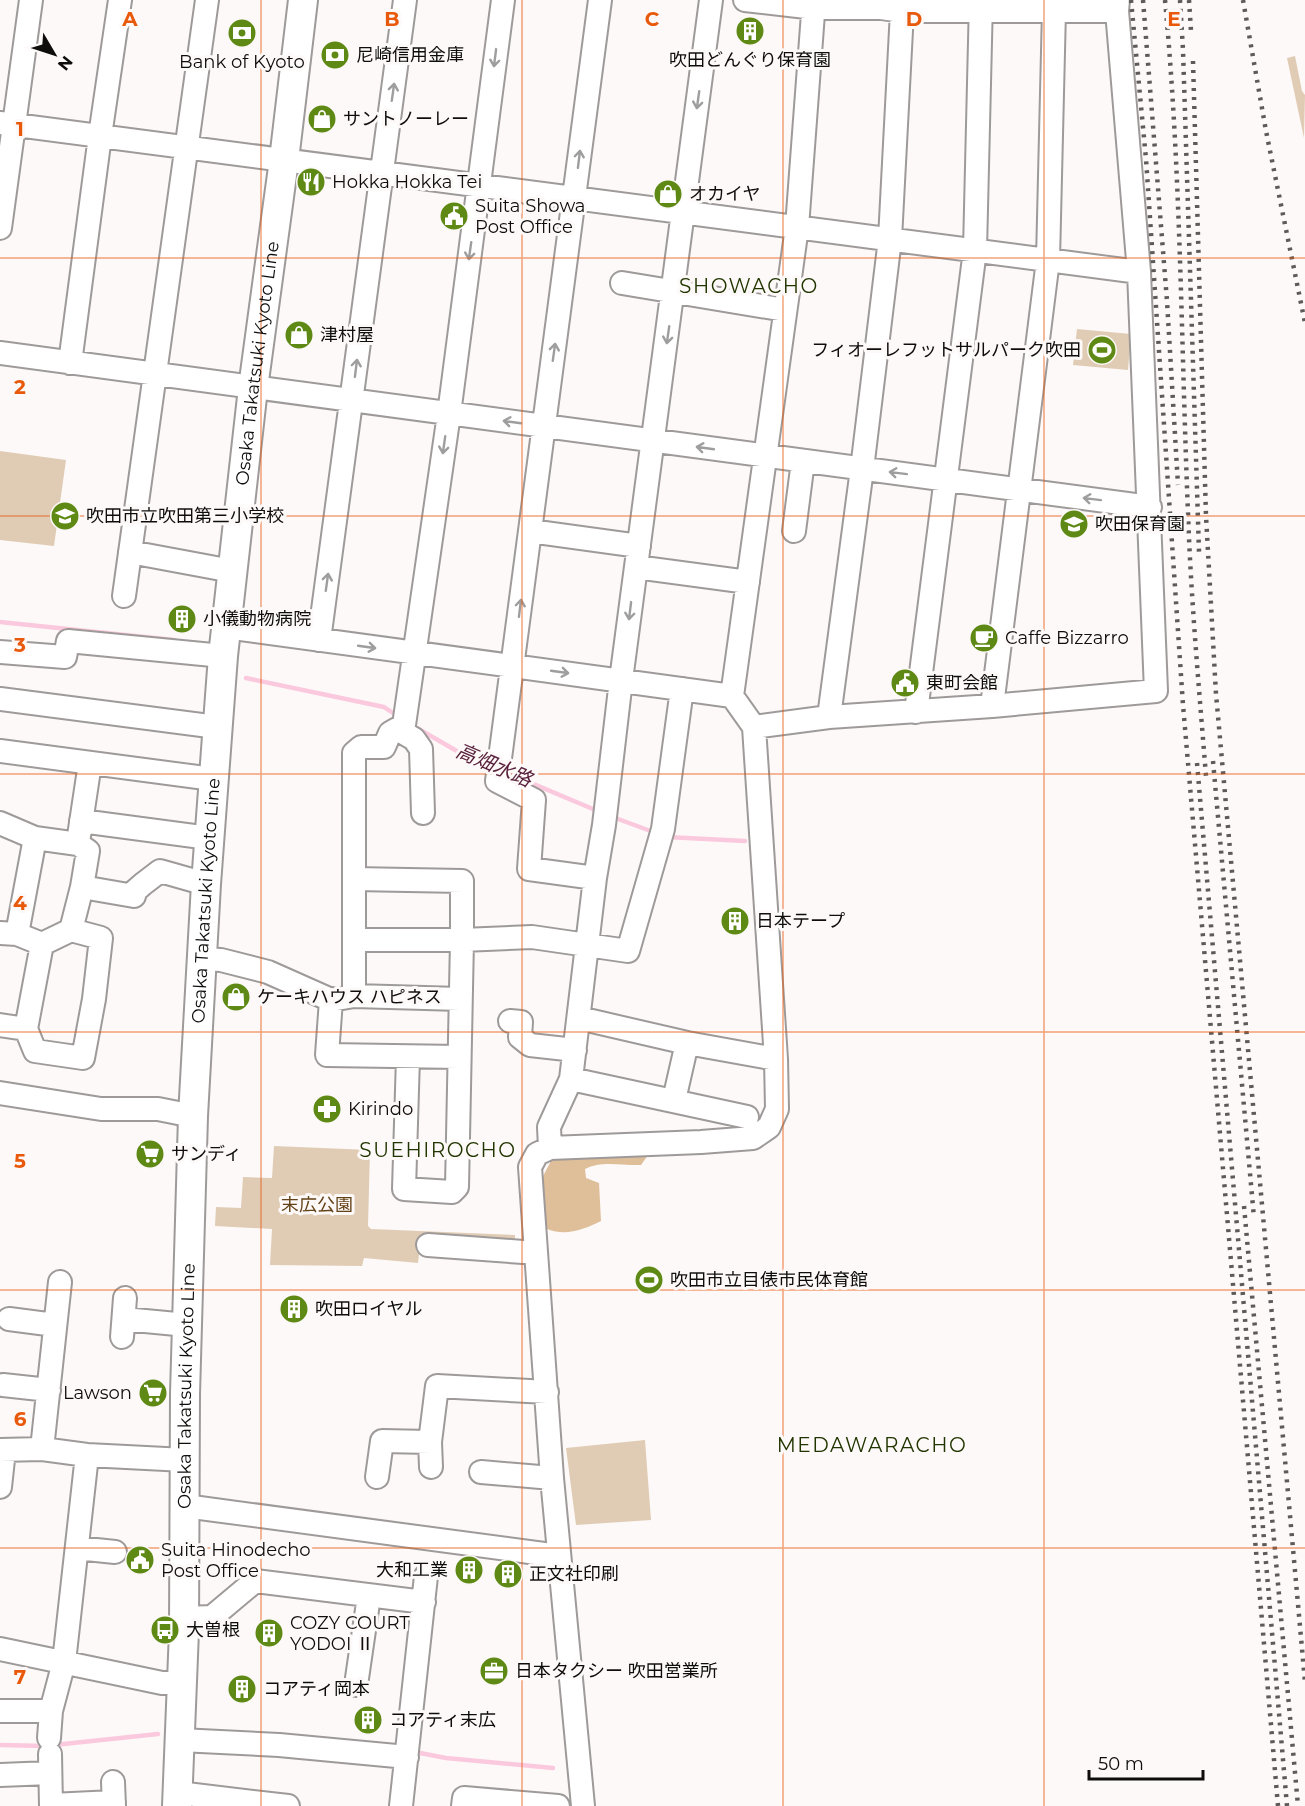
<svg xmlns="http://www.w3.org/2000/svg" width="1305" height="1806" font-family="Montserrat,'Noto Sans JP',sans-serif">
<rect width="100%" height="100%" fill="#fdf9f8"/>
<!-- green -->
<path fill="#e0ccb5" d="M1295,56L1302,91L1305,95L1304,138L1287,58Z
M1077,329L1131,334L1128,370L1073,365Z
M0,451L66,460L54,546L0,540Z
M274,1146L370,1150L368,1226L371,1229L515,1235V1245L421,1238L418,1263L364,1258L362,1266L270,1265L272,1229L215,1226L216,1207L241,1208L243,1177L272,1178Z
M645,1440L651,1520L576,1525L566,1448Z"/>
<!-- forest -->
<path fill="#dfbe9a" d="M648,1155L641,1165C622,1166 602,1160 585,1169L586,1178L599,1183L601,1221C583,1230 564,1237 545,1228L540,1182L552,1159Z"/>
<g fill="none" stroke-linecap="round" stroke-linejoin="round">
<!-- stream -->
<path stroke="#fbc9dd" stroke-width="4.5" d="M0,622L174,640
M246,678L384,707L399,717
M417,728L462,754L492,767
M505,772L600,812
M610,816L656,833
M667,837L745,841
M0,1745L45,1746
M54,1745L158,1734
M420,1753L446,1758L553,1768"/>
<!-- minor casing -->
<g stroke="#9e9a99" stroke-width="26">
<path id="minor" d="M745,0L815,8H881L902,11H1117
M0,123L1139,272
M0,228L31,0
M622,283L785,310
M0,353L1150,507
M70,363L100,136L120,0
M530,531L639,546
M794,531L803,461
M130,552L232,571
M636,567L748,582
M124,596L207,0
M226,627L732,696
M319,640L405,0
M0,652L65,657L68,641L223,656
M0,699L217,727
M992,706L1048,260L1054,10
M916,712L975,250L981,0
M829,717L862,469L890,239L902,11
M754,727L732,696L797,227L814,0
M403,732L449,414L503,0
M0,751L213,779
M81,821L209,838
M0,823L35,838L78,844L88,851L82,887L71,930
M79,836L90,763
M595,878L529,869L534,800L497,781L600,0
M354,879L462,881V940L457,1187L452,1192L404,1189L408,1057
M82,887L134,896L135,891L143,884L160,871L206,884
M0,933L17,934L42,944L71,930L101,938L94,999L83,1058L35,1051L26,1029L0,1025
M17,934L35,838
M354,940H462L532,937L628,951L663,829L682,689
M202,959L221,960L268,972L331,1000L354,996L460,999
M354,996V753L361,747H384L390,733L397,729L414,739L421,749L423,813
M331,1000L327,1055L459,1057
M579,1018L687,1043L776,1059
M510,1021L521,1022L520,1037L530,1045L575,1050
M26,1029L42,944
M571,1079L747,1117
M0,1093L101,1109H158L193,1116
M674,1100L687,1043
M550,1148L549,1127L571,1079L595,878L604,825L621,680L711,0
M428,1245L523,1252
M9,1319L55,1325
M124,1319L187,1325
M122,1337L125,1298
M3,1385L49,1390
M430,1442L431,1467
M42,1449L60,1282
M0,1450L42,1449L87,1455L185,1460
M481,1472L552,1478
M377,1477L382,1441L430,1442L437,1386L547,1392
M0,1487L4,1450
M185,1506L559,1556
M77,1548L115,1552
M184,1618L212,1617L255,1581L424,1602
M0,1649L162,1683H181
M356,1685L369,1596
M0,1711H51
M49,1738L51,1711L64,1662L87,1455
M180,1740L279,1745L407,1757
M50,1754L51,1806
M0,1775L50,1773
M113,1782L114,1806
M178,1793L288,1806
M51,1805L114,1802
M401,1806L426,1576
M463,1806L464,1798L558,1806
M583,1806L552,1478L530,1167L537,1154L550,1148L701,1142L753,1138L769,1127L777,1109L776,1059L754,727L829,717L992,706L1156,691L1139,272L1117,11L1118,0"/>
</g>
<!-- major casing -->
<g stroke="#9e9a99" stroke-width="32">
<g id="major">
<path id="s1" d="M177,1806L184,1631L185,1394L193,1116L206,884L223,656L253,388L284,160L303,0"/>
</g>
</g>
<!-- minor -->
<use href="#minor" stroke="#fff" stroke-width="22"/>
<!-- major -->
<use href="#major" stroke="#fff" stroke-width="28"/>
<!-- rail -->
<path stroke="#5d5b5a" stroke-width="4.5" stroke-dasharray="3 6" stroke-linecap="butt" d="M1131,0L1146,159L1183,705L1278,1806
M1143,0L1167,301L1178,485
M1165,0C1181,171 1181,342 1188,513C1191,600 1199,688 1206,776
M1180,0L1183,50L1199,552
M1189,0L1191,31
M1243,0L1266,131L1305,323
M1193,61L1206,516L1216,694L1305,1682
M1213,761L1254,1218
M1197,763L1287,1806
M1244,1206L1298,1806"/>
</g>
<!-- one-way arrows -->
<defs><path id="oneway-shaft" d="M-6 0H5M1.5-3L5.5 0L1.5 3" fill="none" stroke-width="1.6" stroke-linecap="round" stroke-linejoin="round" transform="scale(1.5)"/></defs>
<g stroke="#9f9e9e">
<use href="#oneway-shaft" transform="translate(495 58) rotate(97)"/>
<use href="#oneway-shaft" transform="translate(393 92) rotate(-82)"/>
<use href="#oneway-shaft" transform="translate(698 100) rotate(98)"/>
<use href="#oneway-shaft" transform="translate(579 159) rotate(-83)"/>
<use href="#oneway-shaft" transform="translate(470 251) rotate(98)"/>
<use href="#oneway-shaft" transform="translate(668 335) rotate(98)"/>
<use href="#oneway-shaft" transform="translate(554 352) rotate(-82)"/>
<use href="#oneway-shaft" transform="translate(356 368) rotate(-83)"/>
<use href="#oneway-shaft" transform="translate(512 422) rotate(-172)"/>
<use href="#oneway-shaft" transform="translate(444 445) rotate(98)"/>
<use href="#oneway-shaft" transform="translate(705 448) rotate(-172)"/>
<use href="#oneway-shaft" transform="translate(898 473) rotate(-173)"/>
<use href="#oneway-shaft" transform="translate(1092 499) rotate(-173)"/>
<use href="#oneway-shaft" transform="translate(327 582) rotate(-82)"/>
<use href="#oneway-shaft" transform="translate(520 608) rotate(-83)"/>
<use href="#oneway-shaft" transform="translate(630 611) rotate(97)"/>
<use href="#oneway-shaft" transform="translate(367 647) rotate(8)"/>
<use href="#oneway-shaft" transform="translate(560 672) rotate(8)"/>
</g>
<!-- grid -->
<path fill="none" stroke="#e8590c" stroke-width="1.5" stroke-opacity="0.55" d="M261,0V1806M522,0V1806M783,0V1806M1044,0V1806M0,258H1305M0,516H1305M0,774H1305M0,1032H1305M0,1290H1305M0,1548H1305"/>
<!-- icons -->
<defs>
<g id="building-disc" transform="scale(1.5)"><circle r="9.5" fill="#5f8915" stroke="#fdf9f8"/><path d="M-4-6H4V6H1V3H-1V6H-4ZM-2.5-4.3h1.7v1.8h-1.7ZM.8-4.3h1.7v1.8H.8ZM-2.5-1h1.7V.8h-1.7ZM.8-1h1.7V.8H.8Z" fill="#fff"/></g>
<g id="bank-disc" transform="scale(1.5)"><circle r="9.5" fill="#5f8915" stroke="#fdf9f8"/><path d="M-6-4H6V4H-6ZM0-2.3a2.3 2.3 0 1 0 0 4.6a2.3 2.3 0 1 0 0-4.6Z" fill="#fff"/></g>
<g id="shop-disc" transform="scale(1.5)"><circle r="9.5" fill="#5f8915" stroke="#fdf9f8"/><path d="M-5-2.5h2.3a2.7 3.5 0 0 1 5.4 0H5L5.5 6h-11ZM-1.5-2.5h3a1.5 2.3 0 0 0-3 0Z" fill="#fff"/></g>
<g id="restaurant-disc" transform="scale(1.5)"><circle r="9.5" fill="#5f8915" stroke="#fdf9f8"/><path d="M-5-6h1v4h1v-4h1v4h1v-4h1v5L-1.5 .5V6h-2V.5L-5-1ZM5-6V6H3V1.5H1.5Q1.5-4 5-6Z" fill="#fff"/></g>
<g id="civic-disc" transform="scale(1.5)"><circle r="9.5" fill="#5f8915" stroke="#fdf9f8"/><path d="M-.6-6.5H3V-4.5H.6V-3L4-1V1h2V6H-6V1h2V-1L-.6-3ZM-1.2 2.5V6h2.4V2.5Z" fill="#fff"/></g>
<g id="stadium-disc" transform="scale(1.5)"><circle r="9.5" fill="#5f8915" stroke="#fdf9f8"/><path d="M0-5a6.5 5 0 1 0 0 10a6.5 5 0 1 0 0-10ZM-3.5-1.8h7v3.6h-7Z" fill="#fff"/></g>
<g id="school-disc" transform="scale(1.5)"><circle r="9.5" fill="#5f8915" stroke="#fdf9f8"/><path d="M0-5L7-2L0 1L-7-2ZM-4 1L0 2.5L4 1V4Q0 6-4 4Z" fill="#fff"/></g>
<g id="cafe-disc" transform="scale(1.5)"><circle r="9.5" fill="#5f8915" stroke="#fdf9f8"/><path d="M-5.5-4.5H6V0H3Q3 3.5 0 3.5H-2.5Q-5.5 3.5-5.5 0ZM3-3.2v2h1.7v-2ZM-6 4.5H4V6H-6Z" fill="#fff"/></g>
<g id="pharmacy-disc" transform="scale(1.5)"><circle r="9.5" fill="#5f8915" stroke="#fdf9f8"/><path d="M-2-6h4v4h4v4h-4v4h-4v-4h-4v-4h4Z" fill="#fff"/></g>
<g id="supermarket-disc" transform="scale(1.5)"><circle r="9.5" fill="#5f8915" stroke="#fdf9f8"/><path d="M-6-5.5h2.5l.6 2H6L4.5 2H-2.5L-4.4-4H-6ZM-1.5 3.2a1.3 1.3 0 1 0 .1 0ZM3 3.2a1.3 1.3 0 1 0 .1 0Z" fill="#fff"/></g>
<g id="bus-disc" transform="scale(1.5)"><circle r="9.5" fill="#5f8915" stroke="#fdf9f8"/><path d="M-5-6H5V4H4V6H2V4H-2V6H-4V4H-5ZM-3.5-4V0h7V-4ZM-3.5 1.2v1.5H-2V1.2ZM2 1.2v1.5H3.5V1.2Z" fill="#fff"/></g>
<g id="office-disc" transform="scale(1.5)"><circle r="9.5" fill="#5f8915" stroke="#fdf9f8"/><path d="M-6-3h4V-5.5h4V-3h4V5H-6ZM-1-4.5V-3h2v-1.5ZM-6 0V1H6V0Z" fill="#fff"/></g>
</defs>
<g fill-rule="evenodd">
<use href="#building-disc" x="750" y="31"/>
<use href="#bank-disc" x="242" y="33"/>
<use href="#bank-disc" x="335" y="55"/>
<use href="#shop-disc" x="322" y="119"/>
<use href="#restaurant-disc" x="311" y="182"/>
<use href="#shop-disc" x="668" y="194"/>
<use href="#civic-disc" x="454" y="216"/>
<use href="#shop-disc" x="299" y="335"/>
<use href="#stadium-disc" x="1102" y="350"/>
<use href="#school-disc" x="65" y="516"/>
<use href="#school-disc" x="1074" y="524"/>
<use href="#building-disc" x="182" y="619"/>
<use href="#cafe-disc" x="984" y="638"/>
<use href="#civic-disc" x="905" y="683"/>
<use href="#building-disc" x="735" y="921"/>
<use href="#shop-disc" x="236" y="997"/>
<use href="#pharmacy-disc" x="327" y="1109"/>
<use href="#supermarket-disc" x="150" y="1154"/>
<use href="#stadium-disc" x="649" y="1280"/>
<use href="#building-disc" x="294" y="1309"/>
<use href="#supermarket-disc" x="153" y="1393"/>
<use href="#civic-disc" x="140" y="1560"/>
<use href="#building-disc" x="469" y="1570"/>
<use href="#building-disc" x="508" y="1574"/>
<use href="#bus-disc" x="165" y="1630"/>
<use href="#building-disc" x="269" y="1633"/>
<use href="#office-disc" x="494" y="1671"/>
<use href="#building-disc" x="242" y="1689"/>
<use href="#building-disc" x="368" y="1720"/>
</g>
<g text-anchor="middle" stroke-width="6" stroke-linejoin="round" paint-order="stroke">
<!-- poi labels -->
<g font-size="18" fill="#0e0d0c" stroke="#fdf9f8" text-anchor="start">
<text x="356" y="61">尼崎信用金庫</text>
<text x="750" y="66" text-anchor="middle">吹田どんぐり保育園</text>
<text x="242" y="68" text-anchor="middle">Bank of Kyoto</text>
<text x="343" y="125">サントノーレー</text>
<text x="332" y="188">Hokka Hokka Tei</text>
<text x="689" y="200">オカイヤ</text>
<text x="475" y="212">Suita Showa<tspan x="475" dy="21">Post Office</tspan></text>
<text x="320" y="341">津村屋</text>
<text x="1081" y="356" text-anchor="end">フィオーレフットサルパーク吹田</text>
<text x="86" y="522">吹田市立吹田第三小学校</text>
<text x="1095" y="530">吹田保育園</text>
<text x="203" y="625">小儀動物病院</text>
<text x="1005" y="644">Caffe Bizzarro</text>
<text x="926" y="689">東町会館</text>
<text x="756" y="927">日本テープ</text>
<text x="257" y="1003">ケーキハウス ハピネス</text>
<text x="348" y="1115">Kirindo</text>
<text x="171" y="1160">サンディ</text>
<text x="670" y="1286">吹田市立目俵市民体育館</text>
<text x="315" y="1315">吹田ロイヤル</text>
<text x="132" y="1399" text-anchor="end">Lawson</text>
<text x="161" y="1556">Suita Hinodecho<tspan x="161" dy="21">Post Office</tspan></text>
<text x="448" y="1576" text-anchor="end">大和工業</text>
<text x="529" y="1580">正文社印刷</text>
<text x="290" y="1629">COZY COURT<tspan x="290" dy="21">YODOI Ⅱ</tspan></text>
<text x="186" y="1636">大曽根</text>
<text x="515" y="1677">日本タクシー 吹田営業所</text>
<text x="263" y="1695">コアティ岡本</text>
<text x="389" y="1726">コアティ末広</text>
</g>
<!-- street labels -->
<g font-size="18" fill="#0e0d0c" stroke="#fdf9f8">
<text dy="6" stroke="none"><textPath href="#s1" startOffset="1446">Osaka Takatsuki Kyoto Line</textPath></text>
<text dy="6" stroke="none"><textPath href="#s1" startOffset="906">Osaka Takatsuki Kyoto Line</textPath></text>
<text dy="6" stroke="none"><textPath href="#s1" startOffset="420">Osaka Takatsuki Kyoto Line</textPath></text>
</g>
<!-- park labels -->
<g font-size="18" fill="#634217" stroke="#fdf9f8">
<text x="317" y="1211">末広公園</text>
</g>
<!-- neighbourhood labels -->
<g font-size="20" letter-spacing="1.5" fill="#213500" stroke="#fdf9f8">
<text x="749" y="293">SHOWACHO</text>
<text x="438" y="1157">SUEHIROCHO</text>
<text x="872" y="1452">MEDAWARACHO</text>
</g>
<!-- water labels -->
<g font-size="20" font-style="italic" fill="#571e3a" stroke="#fdf9f8">
<text transform="translate(494 765) rotate(23)" y="7">高畑水路</text>
</g>
</g>
<g font-size="20" text-anchor="middle" font-weight="bold" fill="#e8590c" stroke="#fdf9f8" stroke-width="6" stroke-linejoin="round" paint-order="stroke">
<text x="130" y="26">A</text>
<text x="392" y="26">B</text>
<text x="652" y="26">C</text>
<text x="914" y="26">D</text>
<text x="1174" y="26">E</text>
<text x="20" y="136">1</text>
<text x="20" y="394">2</text>
<text x="20" y="652">3</text>
<text x="20" y="910">4</text>
<text x="20" y="1168">5</text>
<text x="20" y="1426">6</text>
<text x="20" y="1684">7</text>
</g>
<!-- north arrow -->
<g transform="translate(54 54) rotate(129)" stroke="#fdf9f8" stroke-width="4.5" paint-order="stroke">
<path d="M0-4.5L10 22L0 15L-10 22Z" fill="#0e0d0c"/>
<text y="-9" font-size="16" font-weight="bold" text-anchor="middle" fill="#0e0d0c">N</text>
</g>
<!-- scale -->
<path d="M1089 1770v9h114v-9" fill="none" stroke="#0e0d0c" stroke-width="3"/>
<text x="1098" y="1770" font-size="18" fill="#0e0d0c" stroke="#fdf9f8" stroke-width="4.5" paint-order="stroke">50 m</text>
</svg>
